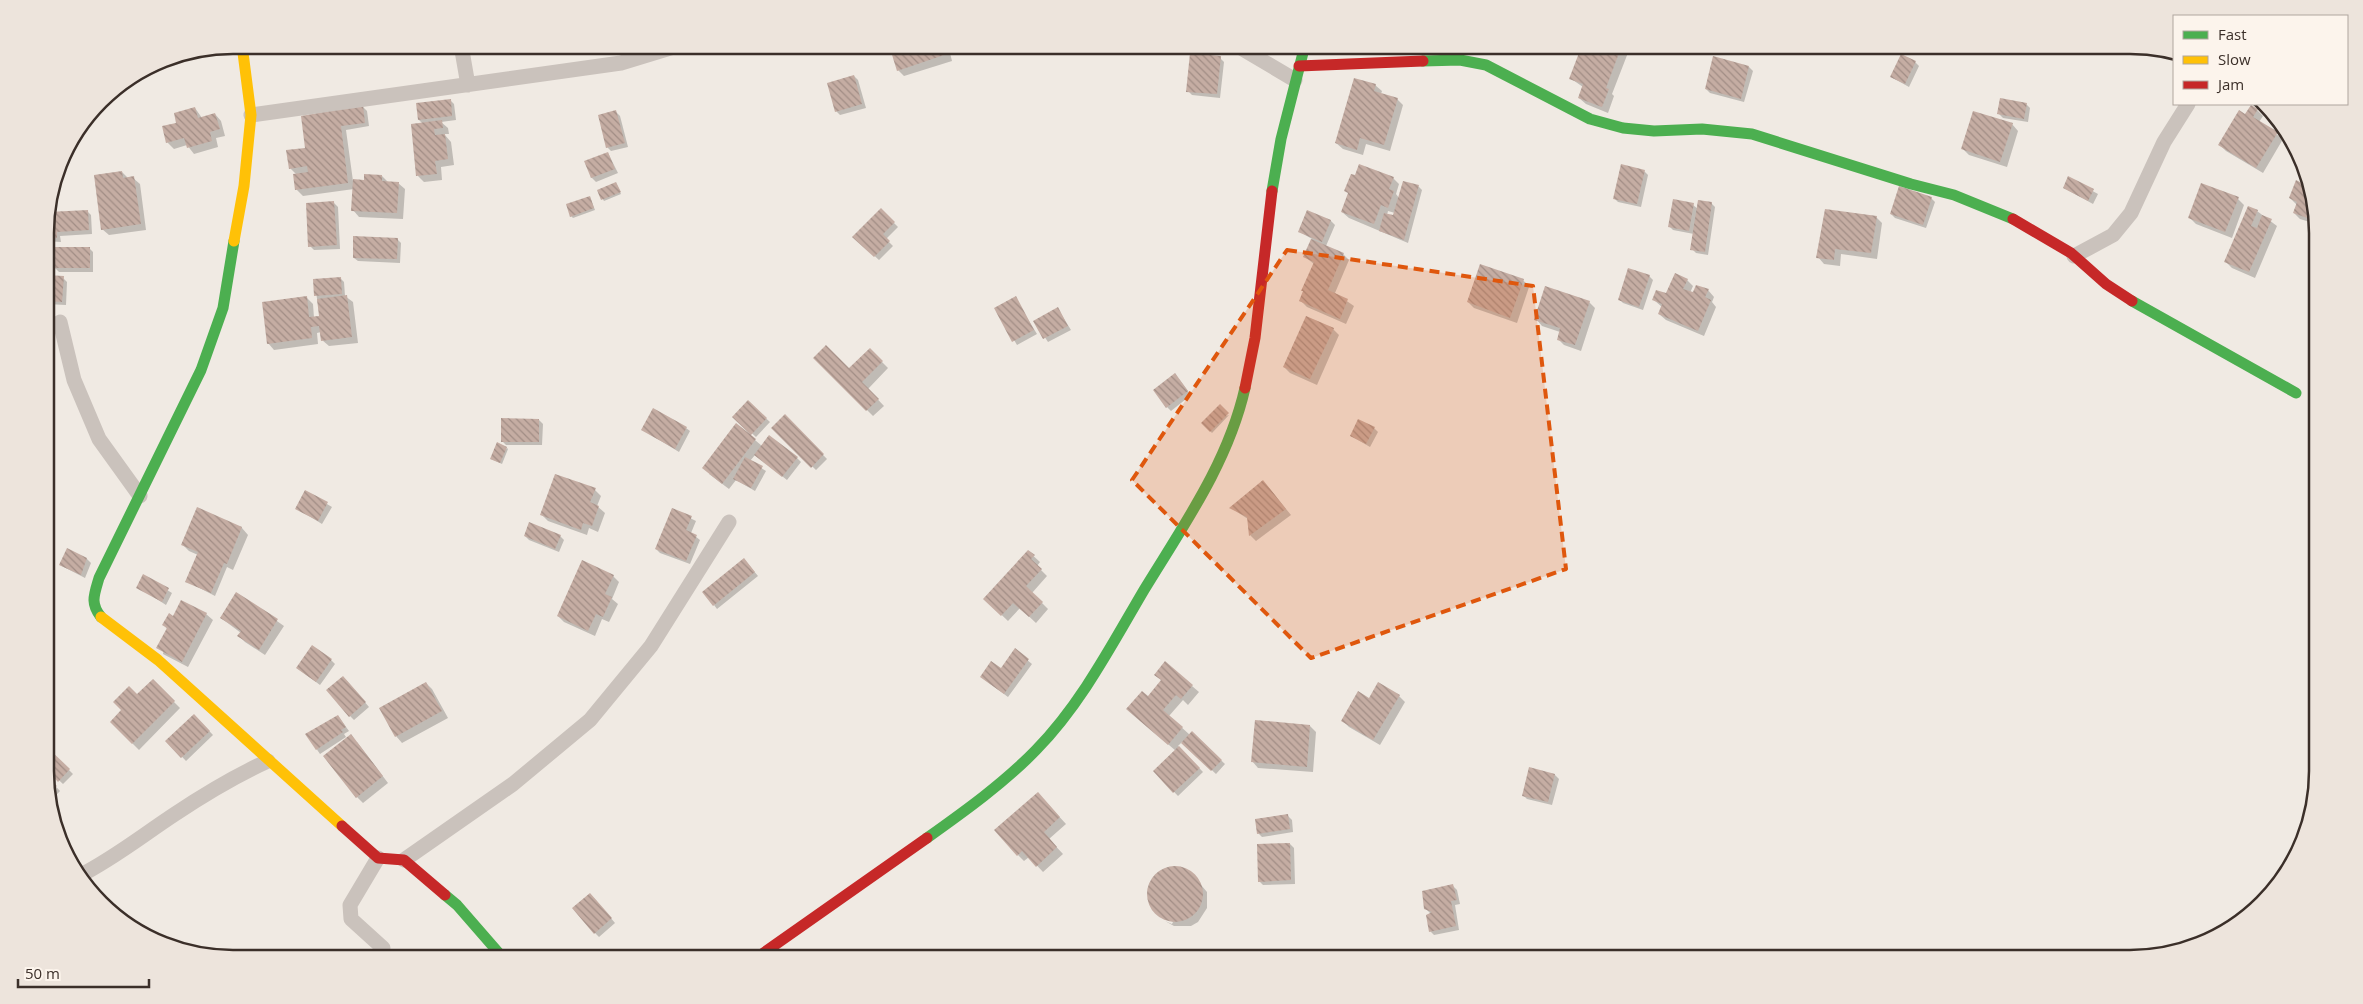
<svg xmlns="http://www.w3.org/2000/svg" width="2363" height="1004" font-family="'Open Sans',sans-serif">
<defs>
<pattern id="building-back-hatch" width="6" height="6" patternUnits="userSpaceOnUse" patternTransform="scale(1.25)"><rect width="6" height="6" fill="#c5ada3"/><path d="M-1 5l2 2M0 0l6 6M5-1l2 2" fill="none" stroke="#a18d85"/></pattern>
</defs>
<rect width="100%" height="100%" fill="#f0eae3"/>
<!-- shadow -->
<path fill="#0003" fill-rule="evenodd" d="M890,45H948L952,61L904,76L898,70Z
M1583,45H1631L1612,94L1614,96L1608,113L1586,104L1579,98L1583,87L1570,78Z
M1820,45H1836L1830,53Z
M1220,58L1224,62L1220,98L1192,95L1188,91Z
M1714,58L1749,67L1753,71L1744,102L1710,93L1706,89Z
M1915,62L1919,66L1909,87L1891,77Z
M854,76L858,80L866,108L840,115L836,111Z
M1375,85L1382,91L1381,94L1397,99L1403,105L1390,151L1366,144L1363,155L1343,149L1336,143Z
M450,100L454,104L456,120L441,122L448,128L449,134H444L451,142L454,165L441,167L442,180L424,182L418,176L423,124L419,120Z
M2026,104L2030,108L2028,122L2003,118L1999,114Z
M363,107L367,111L369,126L346,130L353,181H365L382,176L388,182L398,183L405,189L403,219L359,217L353,210L354,189L303,196L296,189L297,175L290,168L306,149Z
M195,108L202,118L215,114L221,121L225,136L216,138L218,147L194,154L187,145L174,149L167,142L178,124Z
M2257,110L2263,116L2259,122L2283,139L2263,173L2226,151L2220,145L2246,116Z
M616,112L620,116L628,147L611,151L607,147Z
M2012,124L2018,131L2007,167L1969,155L1963,149Z
M608,153L618,173L596,182L592,178L586,162Z
M1644,171L1648,175L1641,207L1618,202L1614,198Z
M122,172L128,178H133L140,184L146,230L109,235L102,229Z
M2308,177L2316,209V224L2300,219L2294,213L2297,205L2290,198L2305,185Z
M1393,178L1399,184L1396,194L1399,198L1418,186L1422,190L1408,243L1349,218L1342,212L1349,194ZM1388,211L1395,213L1394,217L1387,215Z
M2069,178L2098,194L2093,204L2064,188Z
M616,183L621,194L604,201L598,191Z
M590,197L595,210L573,218L571,216Z
M1931,198L1935,202L1926,228L1895,218L1891,214Z
M2238,199L2244,205L2232,238L2196,224L2190,218Z
M334,203L338,207L340,249L314,250L310,246Z
M1711,203L1715,207L1708,255L1696,253L1692,249L1694,234L1673,230L1669,226L1693,205L1698,209Z
M881,210L898,227L886,239L893,246L879,260L854,237Z
M87,211L91,215L92,234L60,236L61,242L45,241L47,213Z
M2257,211L2277,226L2255,278L2232,268L2226,262Z
M1308,212L1331,221L1335,225L1326,246L1343,254L1349,260L1335,293L1354,306L1346,324L1307,307L1301,301L1314,264L1305,257L1312,239L1300,232Z
M1876,217L1882,223L1877,259L1841,254L1840,266L1824,264L1818,257Z
M397,239L401,243L400,263L358,261L354,258Z
M89,248L93,252V272H59L55,268Z
M1649,276L1653,280L1643,310L1623,303L1619,299Z
M46,277L63,278L67,282L66,305L46,304Z
M340,278L344,282L345,296L353,302L358,343L329,346L322,340L321,332L317,333L318,344L274,350L268,343L306,297L313,304L314,318L320,317L314,280Z
M1523,280L1529,287L1517,323L1474,308L1468,302Z
M1687,280L1693,286L1690,293L1708,290L1714,297L1712,302L1716,307L1704,336L1666,320L1659,314L1662,307L1654,300L1667,295Z
M1015,298L1037,334L1017,345L996,309Z
M1589,302L1595,308L1581,351L1564,345L1558,339L1560,332L1542,326L1536,319Z
M1058,309L1071,330L1048,342L1035,322Z
M1333,329L1339,335L1317,385L1290,373L1284,367Z
M870,350L888,368L868,389L884,406L873,416L815,358L849,370Z
M1179,379L1191,395L1171,411L1167,407Z
M748,402L770,422L756,437L734,417Z
M1229,415L1212,433L1203,423Z
M785,416L827,459L816,470L773,428Z
M539,420L543,424L542,445H506L502,441Z
M686,428L690,431L679,452L643,430Z
M1374,428L1378,432L1370,447L1351,436Z
M755,440L762,446L797,458L801,462L787,480L755,455L750,461L766,471L755,491L736,480L729,489L709,474Z
M507,448L508,449L502,464L491,459Z
M1269,488L1291,515L1256,541L1250,535L1248,519L1231,508Z
M595,490L601,496L597,506L605,513L598,532L589,528L587,535L548,521L542,515Z
M305,491L332,507L322,524L296,508Z
M197,509L242,528L248,535L233,570L227,567L215,596L186,581L198,555L189,551L182,544Z
M672,509L696,521L691,533L700,540L690,564L660,553L656,549Z
M525,536H560L564,540L559,552L529,540Z
M1029,552L1040,562L1037,566L1047,576L1032,593L1048,609L1036,623L1020,608L1008,621L985,599Z
M87,559L91,563L85,578L60,565Z
M748,564L758,576L717,609L714,605Z
M144,576L172,593L166,605L138,587Z
M613,576L619,582L612,599L618,604L609,622L602,619L595,636L564,622L558,616Z
M237,593L284,626L265,655L245,642L239,636L241,633L221,618Z
M206,614L213,620L188,667L163,654L167,629L164,625Z
M1015,650L1032,664L1008,697L985,680L1001,670Z
M331,660L335,664L320,685L297,668Z
M153,681L180,708L139,750L111,722Z
M347,681L369,707L354,720L350,716Z
M426,683L432,689L448,718L402,743L396,736L381,708Z
M1192,686L1199,692L1188,705L1183,700L1169,716L1190,735L1192,733L1225,764L1216,774L1182,742L1178,746L1203,772L1178,796L1154,771L1176,751L1134,715L1148,698Z
M1399,696L1405,702L1380,745L1349,727L1342,720L1369,699Z
M194,715L213,735L186,761L167,741Z
M338,716L349,731L344,734L346,737L320,754L307,735Z
M1310,726L1316,732L1313,772L1258,768L1252,761Z
M357,742L388,783L363,803L357,797Z
M47,748L73,774L63,784L47,769Z
M1555,775L1559,779L1552,805L1527,799L1523,795Z
M47,777L60,791L49,803L47,796Z
M1044,800L1066,824L1049,839L1063,854L1043,872L1029,857L1024,861L1018,855Z
M1288,816L1292,820L1293,832L1262,837L1258,833Z
M1290,844L1294,848L1295,884L1263,885L1259,881Z
M1183,868L1190,872L1207,892V908L1198,922L1191,926H1174L1165,921L1172,924L1173,922L1160,916L1150,902L1148,894L1153,878L1166,869Z
M1453,886L1457,890L1460,904L1455,905L1459,930L1434,935L1430,931L1431,914L1426,909Z
M594,898L615,923L599,937L595,933Z"/>
<!-- building -->
<path fill="url(#building-back-hatch)" d="M889,45H944L947,54L897,71Z
M1582,45H1622L1606,88L1609,89L1602,107L1578,98L1583,84L1569,79Z
M1819,45H1834L1828,52Z
M1190,53L1221,56L1217,94L1186,92Z
M1901,54L1916,61L1905,84L1890,77Z
M1713,56L1749,66L1741,99L1705,89Z
M854,75L862,104L835,112L827,83Z
M1354,78L1376,84L1374,91L1398,98L1384,145L1360,138L1357,150L1335,143Z
M2000,98L2027,103L2024,119L1997,114Z
M451,99L452,116L418,120L416,103Z
M363,105L365,123L341,126L348,183L295,190L293,174L308,172L307,166L289,169L286,150L305,148L301,116Z
M2251,105L2258,109L2253,117L2278,132L2256,168L2218,145L2239,110L2245,114Z
M195,107L198,118L215,113L220,129L210,132L212,141L187,148L184,138L166,143L162,126L176,123L174,113Z
M616,110L625,143L606,148L598,115Z
M1973,111L2013,123L2000,162L1961,149Z
M442,120L443,128L434,129L435,135L445,134L448,159L435,161L437,174L416,176L411,124Z
M608,152L615,169L591,178L584,161Z
M1359,164L1394,177L1389,189L1394,191L1388,208L1381,205L1374,224L1341,212L1348,193L1344,191L1351,174L1355,175Z
M1621,164L1645,170L1637,204L1613,199Z
M122,171L123,178L134,176L141,224L101,230L94,175Z
M364,174L382,175V181L399,182L397,213L351,211L353,179L364,180Z
M2307,175L2316,209V221L2293,213L2297,202L2289,198L2296,180L2304,184Z
M2068,176L2094,189L2088,201L2063,188Z
M1403,181L1419,185L1404,240L1379,231L1384,213L1393,215Z
M616,182L621,192L601,200L597,190Z
M2201,183L2239,197L2225,232L2188,218Z
M1899,186L1932,197L1923,225L1890,214Z
M590,196L594,208L570,217L566,204Z
M1673,199L1694,203L1689,231L1668,227Z
M1698,200L1712,202L1705,252L1690,250Z
M334,201L337,245L308,247L306,203Z
M2248,206L2258,210L2251,226L2257,228L2262,215L2272,219L2249,272L2224,262Z
M881,208L895,222L883,234L890,241L874,257L852,237Z
M1825,209L1877,216L1871,253L1835,249L1834,260L1816,258Z
M88,210L89,230L57,232V238L45,239L48,212Z
M1307,210L1331,220L1322,242L1298,232Z
M353,236L398,238L397,259L353,258Z
M1311,239L1344,253L1328,290L1348,299L1340,319L1299,301L1303,291H1301L1314,262L1303,257Z
M54,247H90V268H54Z
M1480,264L1524,279L1510,318L1467,302Z
M1628,268L1650,275L1639,307L1618,300Z
M1675,273L1688,279L1683,289L1693,292L1696,285L1709,289L1705,297L1711,300L1698,331L1658,314L1662,304L1652,300L1656,290L1666,293Z
M46,275L64,276L62,302L46,301Z
M341,277L342,294L314,296L313,279Z
M1545,286L1590,301L1575,345L1557,340L1560,328L1534,320Z
M347,295L352,337L321,341L319,326L311,327L312,338L267,344L262,302L307,296L309,317L319,316L317,299Z
M1016,296L1034,330L1012,342L994,308Z
M1058,307L1068,326L1043,339L1033,321Z
M1306,316L1334,328L1310,379L1283,367Z
M826,345L849,368L870,348L883,361L862,382L879,399L866,411L813,358Z
M1175,373L1188,391L1166,408L1153,390Z
M748,400L767,418L751,435L732,417Z
M1220,404L1229,413L1210,432L1201,423Z
M653,408L687,427L675,449L641,430Z
M785,414L824,454L811,468L771,428Z
M501,418L539,419V442H501Z
M1358,419L1375,427L1366,444L1350,436Z
M736,423L756,439L722,484L702,468Z
M769,435L798,457L782,477L754,455Z
M497,442L507,447L500,463L490,459Z
M745,457L763,466L751,488L733,479Z
M555,474L596,488L590,502L599,506L592,526L583,523L581,530L540,515Z
M1263,480L1286,509L1249,536L1247,517L1229,508Z
M305,490L328,502L318,521L295,509Z
M197,507L242,527L227,564L224,563L211,593L185,582L198,552L181,545Z
M672,508L692,516L686,530L697,535L686,561L655,549Z
M529,522L561,535L555,549L524,536Z
M67,548L87,558L81,575L59,565Z
M1028,550L1035,555L1031,559L1042,569L1026,586L1043,602L1029,617L1013,603L1001,616L983,599Z
M744,558L755,572L713,606L702,592Z
M582,560L614,575L605,594L612,597L603,617L596,614L588,631L557,616Z
M143,574L169,588L162,602L136,588Z
M236,592L278,619L259,650L237,636L241,631L220,618Z
M181,600L207,613L182,662L156,648L167,628L162,625L169,613L173,616Z
M312,645L332,659L316,682L296,668Z
M1015,648L1029,659L1004,694L980,677L991,661L1001,668Z
M1165,661L1193,685L1181,699L1176,695L1163,710L1183,727L1168,745L1126,709L1142,691L1148,696L1161,680L1154,675Z
M343,676L366,702L349,717L326,690Z
M153,679L175,701L132,744L110,722L121,710L113,702L129,686L137,694Z
M426,682L442,711L395,737L379,708Z
M1378,682L1400,695L1373,740L1341,721L1358,691L1369,698Z
M194,714L210,731L181,758L165,741Z
M338,715L346,727L341,730L343,732L316,750L305,734Z
M1255,720L1310,725L1307,767L1251,762Z
M1192,731L1222,760L1211,771L1181,743Z
M351,734L383,776L356,798L323,756Z
M1179,746L1200,768L1173,793L1153,771Z
M47,747L70,769L58,782L47,770Z
M1529,767L1555,774L1548,802L1522,796Z
M47,776L57,786L47,797Z
M1038,792L1060,817L1044,832L1057,847L1036,867L1022,851L1017,856L994,830Z
M1288,814L1290,829L1257,834L1255,819Z
M1290,843L1291,880L1258,882L1257,844Z
M1147 894a28 28 0 1 1 56 0a28 28 0 1 1-56 0Z
M1453,884L1457,900L1451,901L1456,926L1429,932L1426,915L1432,912L1424,909L1422,891Z
M590,893L612,918L594,934L572,908Z"/>
<g fill="none" stroke-linecap="round" stroke-linejoin="round">
<!-- street -->
<path stroke="#cac2bc" stroke-width="15" d="M461,45L468,85
M1236,45L1295,80
M251,115L621,63L680,45
M2074,256L2113,235L2131,213L2164,142L2188,104
M60,322L74,380L99,439L140,496
M378,858L350,905L351,919L383,948
M404,860L513,784L590,720L651,646L729,522
M79,876C113,859 143,835 175,814C205,794 235,776 268,761
M156,942L160,943"/>
<!-- fast -->
<path stroke="#4caf50" stroke-width="11" d="M1423,61L1460,60L1486,65L1590,119L1623,128L1654,131L1702,129L1752,134L1911,184L1954,195L2013,219
M1272,191L1281,139L1305,45
M2132,301L2296,393
M101,617C90,603 94,595 99,578L201,370L223,308L234,241
M927,838C965,811 1004,783 1036,750C1081,704 1111,646 1144,590C1183,526 1228,463 1245,388
M445,895L457,905L504,959"/>
<!-- slow -->
<path stroke="#ffc107" stroke-width="11" d="M234,241L244,186L251,115L242,45
M101,617L158,660L342,826"/>
<!-- jam -->
<path stroke="#c62828" stroke-width="11" d="M1299,66L1423,61
M2013,219L2071,253L2106,284L2132,301
M1245,388L1255,338L1272,191
M342,826L378,858L404,860L445,895
M755,959L927,838"/>
</g>
<!-- marked area -->
<path fill="#df570d" fill-opacity="0.2" stroke="#df570d" stroke-width="4" stroke-dasharray="10 6" stroke-linejoin="round" d="M1287,250L1533,286L1566,569L1311,658L1132,480Z"/>
<!-- crop -->
<path d="M0 0H2363V1004H0ZM233 54H2130A179 179 0 0 1 2309 233V771A179 179 0 0 1 2130 950H233A179 179 0 0 1 54 771V233A179 179 0 0 1 233 54Z" fill="#ede4dc" fill-rule="evenodd"/>
<path fill="none" stroke="#3b2f29" stroke-width="2.5" d="M233 54H2130A179 179 0 0 1 2309 233V771A179 179 0 0 1 2130 950H233A179 179 0 0 1 54 771V233A179 179 0 0 1 233 54Z"/>
<!-- legend -->
<rect x="2173" y="15" width="175" height="90" fill="#fcf4ec" stroke="#afa59e"/>
<rect x="2183" y="31" width="25" height="8" fill="#4caf50" stroke="#afa59e"/>
<text x="2218" y="40" font-size="15" fill="#3b2f29">Fast</text>
<rect x="2183" y="56" width="25" height="8" fill="#ffc107" stroke="#afa59e"/>
<text x="2218" y="65" font-size="15" fill="#3b2f29">Slow</text>
<rect x="2183" y="81" width="25" height="8" fill="#c62828" stroke="#afa59e"/>
<text x="2218" y="90" font-size="15" fill="#3b2f29">Jam</text>
<!-- scale -->
<path d="M18 979v8h131v-8" fill="none" stroke="#3b2f29" stroke-width="2.5"/>
<text x="25" y="979" font-size="15" fill="#3b2f29" stroke="#fcf4ec" stroke-width="4" paint-order="stroke">50 m</text>
</svg>
